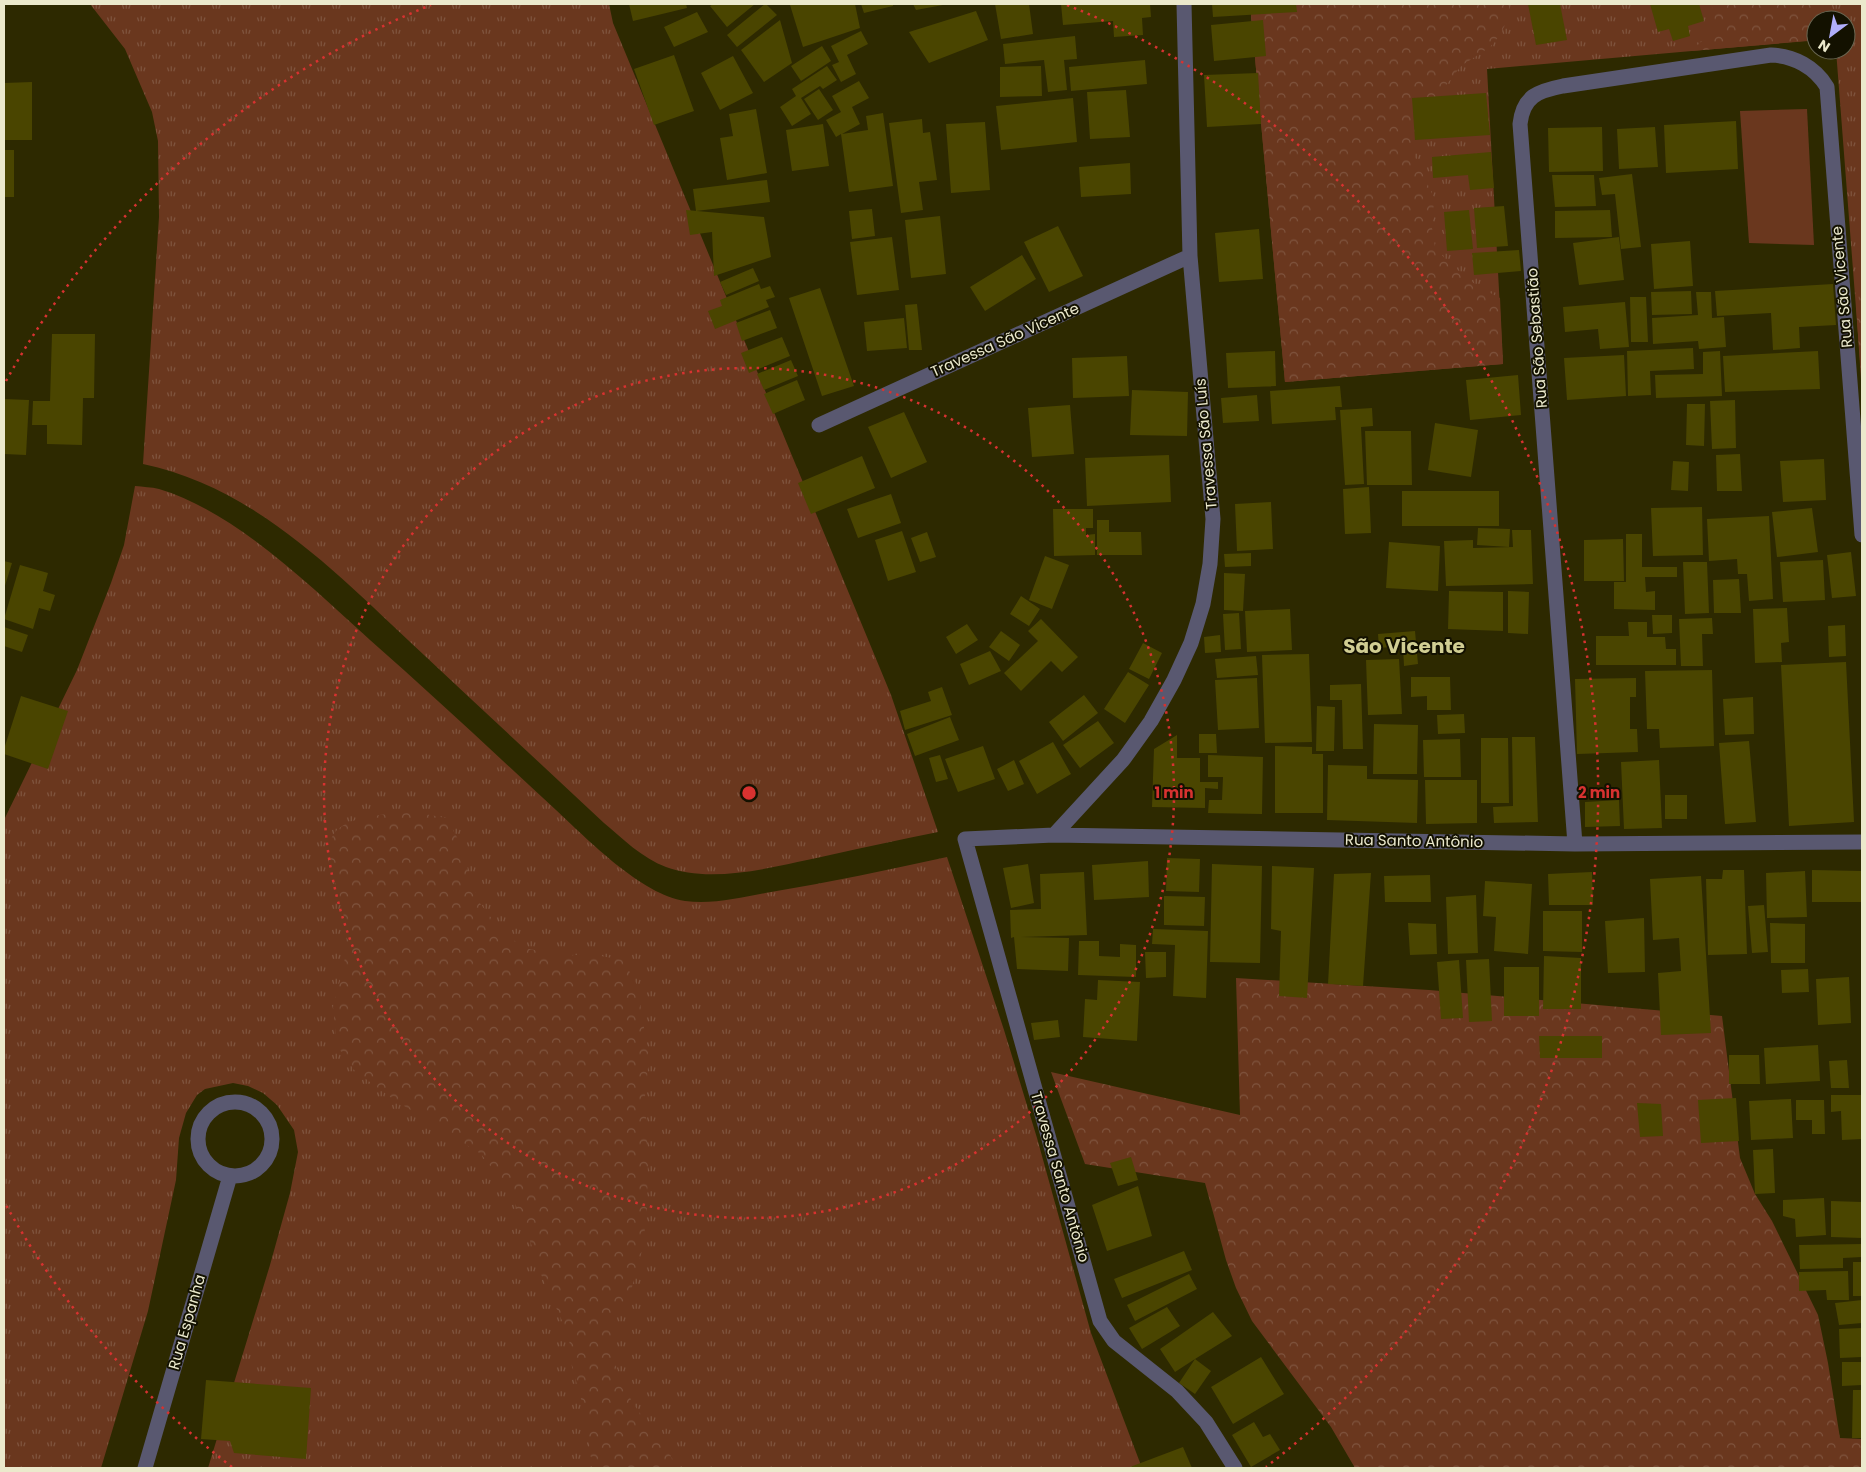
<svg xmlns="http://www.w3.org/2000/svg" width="1866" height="1472" font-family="Poppins,sans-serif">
<defs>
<pattern id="grass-tufts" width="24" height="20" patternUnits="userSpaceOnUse" patternTransform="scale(1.25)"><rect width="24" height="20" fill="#6a371e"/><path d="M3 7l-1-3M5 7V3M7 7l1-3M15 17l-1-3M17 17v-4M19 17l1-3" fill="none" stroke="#7f543e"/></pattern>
<pattern id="forest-crowns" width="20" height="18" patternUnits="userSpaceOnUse" patternTransform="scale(1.25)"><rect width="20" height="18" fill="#6a371e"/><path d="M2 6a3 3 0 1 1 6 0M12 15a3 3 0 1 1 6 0" fill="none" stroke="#7f543e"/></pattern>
</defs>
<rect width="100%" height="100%" fill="#2d2900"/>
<!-- grass -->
<path fill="url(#grass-tufts)" d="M90,4H609L613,23L891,695L938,832C902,839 866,847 830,855C781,865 714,885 666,867C642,858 623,839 604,823C544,767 484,711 424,655C341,578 258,488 143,464L159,217L158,141L152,112L125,49Z
M1250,4H1862V386L1836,50H1846V20H1816V40L1487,69L1503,364L1285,382Z
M135,486C143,487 151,487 159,489C236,512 311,587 370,640C433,695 494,753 556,810C587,839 642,895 685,901C713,905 743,897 771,892C830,882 888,870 947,857L1004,1030L1037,1138L1091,1333L1142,1468H208L270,1265L290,1193L298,1152L294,1130L277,1105L263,1093L248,1086L233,1083L205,1089L197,1095L186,1113L179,1138L176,1180L148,1311L101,1468H4V820L77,670L111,583L124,545Z"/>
<!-- forest -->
<path fill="url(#forest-crowns)" d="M1250,4H1510L1507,21L1500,35L1490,47L1461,66L1430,106L1422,120L1413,153L1435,200L1432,214V228L1435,247L1447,261L1477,286L1500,298L1503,364L1285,382Z
M1711,4H1826L1827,11L1822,20H1816V29L1808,41L1691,51C1708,35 1721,30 1711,4Z
M1862,287V395L1856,305Z
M419,813L446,818L462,846L468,870L479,902L502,932L525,948L562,956L590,954L623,960L637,985L649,1058L645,1096L648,1156L647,1208L643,1247L632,1287L614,1322V1362L632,1402L679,1468H596L590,1455L588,1424L571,1363L569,1336L539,1270L526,1227L508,1189L481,1154L393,1099L355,1071L337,1046L333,1007L344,966L347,932L339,892L330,872L326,848C329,843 332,836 336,831C353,814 396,813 419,813Z
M1236,978L1429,990L1722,1016L1740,1158L1755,1194L1772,1221L1818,1315L1828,1363L1840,1438L1862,1439V1468H1355L1331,1427L1252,1321L1236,1288L1226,1260L1205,1183L1085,1164L1051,1072L1240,1115Z"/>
<!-- pitch -->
<path fill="#6a371e" d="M1807,109L1814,245L1749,243L1740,111Z"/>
<!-- building -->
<path fill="#4a4500" d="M629,4H686L687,8L633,21Z
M713,4H755L727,27L710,6Z
M765,4H766L777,15L737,47L727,35Z
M792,4H855L860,28L803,47L790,5Z
M861,4H893V6L864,13Z
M913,4H943V5L916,10Z
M995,4H1029L1033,34L1001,39Z
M1061,4H1150L1151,17L1142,18L1143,35L1114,37L1113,21L1063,25Z
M1212,4H1296L1297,12L1213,17Z
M1528,4H1560L1567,40L1536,45Z
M1650,4H1699L1704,21L1688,26L1690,36L1673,41L1669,29L1658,32Z
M976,11L988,40L929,63L909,32Z
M697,12L708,32L674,47L664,27Z
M780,20L792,63L764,82L741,50Z
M1263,20L1266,56L1214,61L1211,25Z
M861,31L868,44L847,55L856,74L841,82L832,65L839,62L831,46Z
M1075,36L1077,59L1064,60L1067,90L1048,92L1044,60L1005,64L1003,44Z
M822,46L831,61L801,81L791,66Z
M674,55L694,111L654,125L634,69Z
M733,56L753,93L720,110L701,73Z
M1145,60L1147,84L1071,91L1069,67Z
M827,66L837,80L823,89L820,86L801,98L811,114L792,126L780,107L796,96L792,89Z
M1041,66L1042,96L1000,97V67Z
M1258,73L1261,124L1207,127L1204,75Z
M859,81L869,98L852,107L860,124L842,134L868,130L866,116L883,113L893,186L849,192L841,134L836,137L826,120L841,112L832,96Z
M32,82V140H4V83Z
M819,89L833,110L818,120L804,99Z
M1126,90L1130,137L1090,139L1087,92Z
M1486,93L1490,135L1415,140L1412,98Z
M1073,98L1077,142L1001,150L996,106Z
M756,109L767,173L727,180L720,138L733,136L729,114Z
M922,119L923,133L930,132L937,180L919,182L923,210L901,213L889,123Z
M1736,121L1738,169L1666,173L1664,125Z
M985,122L990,190L951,193L946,124Z
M823,124L829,166L792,171L786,130Z
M1602,127L1603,171L1549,172L1548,128Z
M1655,127L1658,167L1619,169L1617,129Z
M4,150H14V197H4Z
M1491,152L1494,188L1470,190L1468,175L1433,178L1432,157Z
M1130,163L1131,194L1081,197L1079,167Z
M1632,174L1641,247L1621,249L1615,194L1602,195L1599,178Z
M1552,175H1594L1596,206L1555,207Z
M767,180L770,202L696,211L693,189Z
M1504,206L1508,246L1477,248L1474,208Z
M872,209L875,236L852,239L849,211Z
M686,210L764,217L771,257L714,276L712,232L690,235Z
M1469,210L1473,249L1447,251L1444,212Z
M1610,210L1612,237L1555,238V211Z
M940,216L946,274L911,278L905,220Z
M1058,226L1083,276L1049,292L1024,242Z
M1259,229L1263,279L1219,282L1215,233Z
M892,237L899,290L857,295L850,242Z
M1619,237L1624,280L1579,285L1573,243Z
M1690,241L1693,286L1654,289L1651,244Z
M1519,250L1521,271L1474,275L1472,253Z
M1022,255L1036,279L985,311L970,287Z
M753,268L759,281L726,295L720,282Z
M759,284L761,289L770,286L775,297L766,300L769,307L715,329L708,311L722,306L720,300Z
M1833,284L1836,325L1799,327L1800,348L1773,350L1771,313L1717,316L1715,291Z
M820,288L854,386L822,396L789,298Z
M1691,291L1692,314L1652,315L1651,292Z
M1696,292H1711L1712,318L1724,317L1726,347L1699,349L1698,341L1653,344L1652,318L1698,315Z
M1630,297H1646L1648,342H1631Z
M1625,302L1629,347L1600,349L1598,329L1565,332L1563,307Z
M917,304L922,350H909L905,305Z
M770,310L777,328L742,341L736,323Z
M904,318L907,348L867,351L864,322Z
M52,334H95L94,398H83L82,445L47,444V425H32L33,401H50Z
M782,337L790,356L749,373L741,353Z
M1693,348L1694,369L1650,371L1651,395L1628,396L1627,351Z
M1275,351L1276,386L1228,388L1226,353Z
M1720,351L1722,396L1656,398L1655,375L1703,374V352Z
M1818,351L1820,389L1725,392L1723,356Z
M1624,355L1626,396L1567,400L1564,358Z
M1127,356L1129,396L1073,398L1072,358Z
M791,360L798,376L764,390L757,374Z
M1518,375L1521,415L1470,420L1466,380Z
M797,380L805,400L773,414L764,394Z
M1340,386L1342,407H1335L1336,420L1272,424L1270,391Z
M1132,390L1188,392L1187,436L1130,435Z
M1257,395L1259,421L1223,423L1221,398Z
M4,399L29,400L26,455L4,454Z
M1735,400L1736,448L1712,449L1710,401Z
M1687,404H1705L1704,446L1686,445Z
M1070,405L1074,454L1032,457L1028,408Z
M1372,408L1373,426L1361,427L1364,484L1345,485L1340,410Z
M904,412L927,462L891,478L868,427Z
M1435,423L1478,430L1471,477L1428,470Z
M1365,431H1411L1412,485H1367Z
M1740,454L1742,491H1717L1716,455Z
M1169,455L1171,502L1087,506L1085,458Z
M862,456L875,488L811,514L798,483Z
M1824,459L1826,500L1783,502L1780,461Z
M1673,461L1689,462L1688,491L1671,490Z
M1369,487L1371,533L1345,534L1343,489Z
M1402,491H1499V526H1402Z
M891,494L901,523L858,538L847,509Z
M1271,502L1273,549L1237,551L1235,504Z
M1702,507L1703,555L1653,556L1651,508Z
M1812,508L1818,552L1777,557L1772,512Z
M1053,509H1093V528H1086V535L1095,534V555L1054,556Z
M1769,516L1773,599L1749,601L1747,574H1738L1737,559L1709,561L1707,519Z
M1097,520H1109V532H1141L1142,555H1097Z
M1478,528L1510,529L1509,547L1477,545Z
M1512,530H1531L1533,584L1446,586L1444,541L1473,540V548L1513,547Z
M902,531L916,572L888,581L875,540Z
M927,532L936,557L920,562L911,538Z
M1626,534H1642V567H1677V577H1645L1646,592L1655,591V610L1614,609V582H1626Z
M1623,539L1624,581H1584V540Z
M1389,542L1440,546L1438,591L1386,588Z
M1851,552L1856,596L1832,598L1827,555Z
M1251,553V566L1225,567L1224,554Z
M1045,556L1069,565L1052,609L1029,600Z
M1823,560L1825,600L1783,602L1780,562Z
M4,561L12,563L4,589Z
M1683,562H1707L1709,613L1685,614Z
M20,565L48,573L43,591L55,595L50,611L39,608L33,629L4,619Z
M1224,573L1245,574L1243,611L1224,610Z
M1739,579L1741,613H1714L1713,580Z
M1449,591L1503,592V631L1448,629Z
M1508,591L1529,592L1528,634L1508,633Z
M1021,596L1040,609L1029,626L1010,614Z
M1787,608L1789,642L1781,643L1782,662L1755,663L1753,609Z
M1290,609L1292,650L1247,652L1245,611Z
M1239,613L1241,649L1225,650L1223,614Z
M1652,615H1672V633L1653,634Z
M1712,618L1713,634H1702L1703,666H1681L1679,619Z
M1041,619L1078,657L1062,672L1051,661L1021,691L1004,673L1038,641L1028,631Z
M1628,622H1647V637H1665L1666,649H1676V665H1596V636H1629Z
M967,624L978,640L956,654L946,637Z
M1845,625L1846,656L1829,657L1828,626Z
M4,627L28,635L22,652L4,646Z
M1001,631L1020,645L1009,661L989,647Z
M1415,631L1418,664L1404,666L1403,646L1379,648L1378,634Z
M1220,635L1221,652L1205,653L1204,637Z
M1143,643L1162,653L1149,679L1129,669Z
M990,651L1001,671L969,685L960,664Z
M1309,654L1312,742L1265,743L1262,655Z
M1256,656L1258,675L1217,678L1215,659Z
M1399,659L1402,714L1368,715L1366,660Z
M1846,662L1854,822L1789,826L1781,665Z
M1712,670L1714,746L1660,748L1659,729H1647L1645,671Z
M1128,672L1149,685L1125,723L1104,709Z
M1411,677H1450L1451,710H1427V696L1411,697Z
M1257,678L1259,728L1218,730L1215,680Z
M1636,678V697H1630V729H1637L1638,752L1577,754L1575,679Z
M1361,684L1363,749H1343L1342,700H1330V685Z
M942,687L952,715L905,730L900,711L931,701L928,692Z
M1084,695L1098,713L1063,741L1049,722Z
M21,696L68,711L48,769L4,754V749Z
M1753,697L1754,734L1725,735L1723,699Z
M1317,706L1335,707L1334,751H1316Z
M1464,714L1465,733L1438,734L1437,715Z
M950,717L959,740L915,756L907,734Z
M1098,721L1114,743L1080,768L1063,745Z
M1374,724L1418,725L1417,774H1373Z
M1199,734H1216L1217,753H1199Z
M1177,735V758H1200V782H1218V789L1205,788V808L1152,807L1154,749Z
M1512,737H1535L1538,822L1494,823L1493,807L1513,806Z
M1481,738H1508L1509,803H1481Z
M1460,739L1461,777H1424L1423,740Z
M1749,741L1756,822L1725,824L1719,743Z
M1053,742L1071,774L1037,794L1019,761Z
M983,746L995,779L958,792L945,759Z
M1275,746L1312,747V754H1323V813H1275Z
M940,755L948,779L936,782L929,758Z
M1208,755L1263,757L1262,814L1208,813L1209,800H1222L1223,777H1208Z
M1014,760L1024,784L1008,791L997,769Z
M1659,760L1662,828L1624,829L1621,762Z
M1328,765L1367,766V779L1418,780L1417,823L1327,820Z
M1425,780H1477V823L1426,824Z
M1665,795H1687V819H1665Z
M1619,800L1620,826L1585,827V802Z
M1167,858L1200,859L1199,892L1166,891Z
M1148,861L1149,897L1094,900L1092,865Z
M1028,864L1034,903L1011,908L1003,868Z
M1212,864L1262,866L1260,963L1210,962Z
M1272,866L1314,868L1307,998L1279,996L1281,931L1271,929Z
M1723,870H1744L1747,954L1708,955L1706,879H1722Z
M1812,870L1862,871V902H1812Z
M1805,871L1807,917L1767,918L1766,873Z
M1084,872L1087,935L1021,937L1069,938L1068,971L1017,969L1014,937L1011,938L1010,910L1041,909L1040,874Z
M1592,872L1593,905H1549L1548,874Z
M1371,873L1363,986L1328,984L1334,874Z
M1430,875L1431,902H1385L1384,876Z
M1701,876L1711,1033L1661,1035L1658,973L1681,971L1679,938L1653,940L1650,879Z
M1485,881L1532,884L1528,954L1494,951L1496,917L1483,916Z
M1476,895L1478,953L1448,954L1446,897Z
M1164,896L1205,897L1204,926L1164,925Z
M1764,905L1768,952L1752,953L1748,906Z
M1543,911H1582V952L1543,951Z
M1644,918L1645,972L1608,973L1605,921Z
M1408,923L1436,924L1437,954L1410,955Z
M1770,923L1805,924V963H1771Z
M1153,929L1208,931L1206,998L1173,996L1175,945L1152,944Z
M1079,941H1099V956L1120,957V944L1136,945V977L1078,975Z
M1145,952H1166V977L1146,978Z
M1544,956L1581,958V1009H1543Z
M1489,959L1492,1021L1469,1022L1466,960Z
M1459,960L1463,1018L1441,1019L1437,962Z
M1504,967H1539V1016H1504Z
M1808,969L1809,992L1782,993L1781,970Z
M1849,977L1851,1023L1818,1025L1816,979Z
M1098,980L1140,982L1137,1041L1083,1037L1085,999L1097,1000Z
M1058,1020L1060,1037L1034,1040L1031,1023Z
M1539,1036H1602V1058H1540Z
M1818,1045L1820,1081L1766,1084L1764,1048Z
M1729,1055H1759L1760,1084H1729Z
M1847,1060L1849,1088H1831L1829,1061Z
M1831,1095H1862V1139L1842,1140L1841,1111L1831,1112Z
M1736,1098L1739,1141L1701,1143L1698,1100Z
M1791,1099L1793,1138L1751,1140L1749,1101Z
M1796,1100H1824L1825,1134H1812V1120H1796Z
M1637,1103L1661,1104L1663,1136L1640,1137Z
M1773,1149L1775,1193L1755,1194L1753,1150Z
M1131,1157L1138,1180L1118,1186L1110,1163Z
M1138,1186L1152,1236L1107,1251L1092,1205Z
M1824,1198L1826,1235L1796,1237L1795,1219L1783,1216V1200Z
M1831,1201L1862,1202V1238L1831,1237Z
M1862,1244V1257L1843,1258V1268L1800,1269L1799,1245Z
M1184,1251L1192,1270L1122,1298L1114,1279Z
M1853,1262H1862V1296H1853Z
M1848,1271L1849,1300H1827L1826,1290L1799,1291V1272Z
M1189,1274L1197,1289L1135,1321L1127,1305Z
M1862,1300V1323L1839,1325L1835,1303Z
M1167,1307L1180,1326L1142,1349L1129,1328Z
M1213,1312L1232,1336L1195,1359L1211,1371L1195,1394L1179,1383L1195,1359L1175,1372L1160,1349Z
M1862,1328V1357L1840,1358L1839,1329Z
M1261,1357L1284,1394L1233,1424L1211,1387Z
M1842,1362H1862V1385L1842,1386Z
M206,1380L311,1388L306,1459L234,1453L230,1441L201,1439Z
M1853,1390H1862V1438H1852Z
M1254,1422L1263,1437L1270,1434L1280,1450L1251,1467L1232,1435Z
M1183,1447L1192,1468H1130V1467Z"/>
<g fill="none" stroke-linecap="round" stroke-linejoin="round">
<!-- street -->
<path stroke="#595870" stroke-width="15" d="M819,425L1190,256
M1054,835L1123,760L1151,721L1174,680L1191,643L1203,604L1210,564L1213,519L1190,256L1184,4
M1575,844L1520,124C1523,96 1538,91 1563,86L1771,55C1794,56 1815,67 1827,87L1862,535
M198 1139a37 37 0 1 1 74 0a37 37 0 1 1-74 0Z
M145,1468L230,1176
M1235,1468L1206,1422L1177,1391L1114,1341L1100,1321L965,839L1054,835L1575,844L1862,842"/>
</g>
<!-- distance rings -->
<g fill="none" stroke="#d73230" stroke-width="2.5" stroke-dasharray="2.5 5">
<circle cx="749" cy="793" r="425"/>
<path d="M232 1467A850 850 0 0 1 6 1205M6 381A850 850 0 0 1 431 5M1067 5A850 850 0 0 1 1266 1467"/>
</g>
<g text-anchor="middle" stroke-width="4" stroke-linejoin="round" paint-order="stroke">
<!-- street labels -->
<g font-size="15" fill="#ebe9cc" stroke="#131100">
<text transform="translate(1842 287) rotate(-95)" y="5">Rua São Vicente</text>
<text transform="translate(1537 338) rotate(-94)" y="5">Rua São Sebastião</text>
<text transform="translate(1005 340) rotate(-24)" y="5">Travessa São Vicente</text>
<text transform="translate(1206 444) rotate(-95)" y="5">Travessa São Luís</text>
<text transform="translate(1414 841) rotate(1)" y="5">Rua Santo Antônio</text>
<text transform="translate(1060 1177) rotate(74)" y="5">Travessa Santo Antônio</text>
<text transform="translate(187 1322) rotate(-74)" y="5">Rua Espanha</text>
</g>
<!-- district labels -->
<g font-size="20" font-weight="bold" fill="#d1ce93" stroke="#131100">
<text x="1404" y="653">São Vicente</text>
</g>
</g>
<circle cx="749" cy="793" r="8" fill="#d73230" stroke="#131100" stroke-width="2.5"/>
<g font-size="15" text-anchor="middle" font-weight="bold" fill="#d73230" stroke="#131100" stroke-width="4" stroke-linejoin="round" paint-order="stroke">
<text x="1174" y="798">1 min</text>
<text x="1599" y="798">2 min</text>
</g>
<!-- border -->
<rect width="1866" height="1472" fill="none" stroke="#ebe9cc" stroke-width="10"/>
<!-- north arrow -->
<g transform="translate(1831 35) rotate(212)"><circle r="24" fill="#131100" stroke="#696752"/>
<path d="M0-4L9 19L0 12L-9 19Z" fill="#b0aefa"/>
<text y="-8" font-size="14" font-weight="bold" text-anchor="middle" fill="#ebe9cc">N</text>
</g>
</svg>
